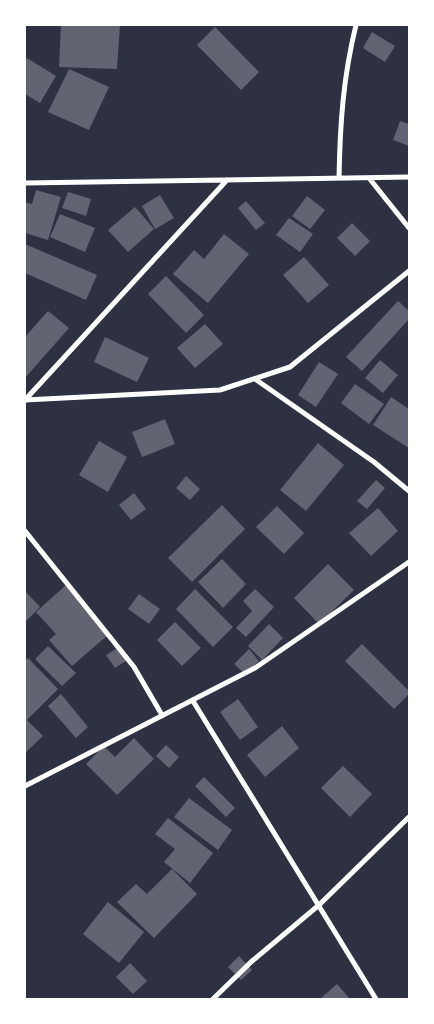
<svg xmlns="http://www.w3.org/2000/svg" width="434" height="1024" font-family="'Nunito Sans',sans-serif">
<rect width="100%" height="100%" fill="#2d3142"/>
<!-- building -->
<path fill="#626471" d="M61,25H120L117,69L59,67Z
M215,27L259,72L241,90L197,45Z
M372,32L395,46L385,62L363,48Z
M27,58L56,76L40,103L25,94V62Z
M69,69L109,87L89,130L48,112Z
M400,121L409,124V146L393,140Z
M36,190L61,197L48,240L25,233V202L32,204Z
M68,192L91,199L86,216L62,208Z
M160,195L174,218L155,229L142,206Z
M307,196L325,210L310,229L292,216Z
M246,201L265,223L256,230L238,208Z
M135,207L154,229L128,252L108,230Z
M60,214L95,228L85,252L50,237Z
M289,218L313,234L300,252L276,235Z
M352,223L370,241L355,256L337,238Z
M224,234L249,254L208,303L173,274L194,250L204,259Z
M25,244L97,275L86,300L25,273Z
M304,257L329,285L308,303L283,275Z
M166,276L204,315L186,333L148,294Z
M398,301L409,311V319L362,371L346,357Z
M48,311L69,328L25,378V337Z
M205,324L223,344L195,368L177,348Z
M105,337L149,358L137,382L94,362Z
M380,360L398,375L383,393L365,378Z
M319,362L338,374L316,407L298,395Z
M355,384L384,404L369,424L341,403Z
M391,397L409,409V448L373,425Z
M165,419L175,444L142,457L132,432Z
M99,441L127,457L108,492L79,475Z
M318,443L344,465L306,511L280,490Z
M186,476L200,489L190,500L176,488Z
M376,480L385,488L367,509L357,501Z
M134,493L146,509L131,520L119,505Z
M222,505L245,529L192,582L168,558Z
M277,506L304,533L284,554L256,527Z
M378,508L398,531L371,556L349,533Z
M222,559L246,584L223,608L198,582Z
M328,564L354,590L319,624L294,598Z
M66,585L109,634L72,666L49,640L56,634L36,612Z
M195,589L233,627L213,647L176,609Z
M255,589L274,607L246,637L236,628L252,611L243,601Z
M25,591L40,607L25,622Z
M139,594L160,609L149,624L128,609Z
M175,622L201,648L182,666L157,640Z
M269,624L283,638L262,660L248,646Z
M362,644L409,691V694L394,709L345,661Z
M48,646L76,673L62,686L35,659Z
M121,646L129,659L115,668L106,655Z
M249,649L259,661L245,674L234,664Z
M28,658L58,689L27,720L43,736L25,753V661Z
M61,694L88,727L76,738L48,706Z
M238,699L258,727L240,740L220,712Z
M282,726L299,748L265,777L247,755Z
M134,738L154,759L117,795L86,764L104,746L115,757Z
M166,745L179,757L169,768L156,756Z
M343,766L372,794L350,817L321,788Z
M204,777L235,808L226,817L195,786Z
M189,798L232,830L218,850L174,817Z
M168,818L213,853L190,883L164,862L175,849L155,834Z
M172,869L197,894L154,938L117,902L136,884L147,894Z
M108,902L144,932L119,963L83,934Z
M239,956L252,970L241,980L228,967Z
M130,963L147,981L133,994L116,977Z
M337,984L350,999H320Z"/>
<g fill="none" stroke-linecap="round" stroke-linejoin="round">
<!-- minor -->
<path stroke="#fff" stroke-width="5" d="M339,178C340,124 343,78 356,25
M369,178L409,228
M25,183L409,177
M255,379L374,462L409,491
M25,400L220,390L290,367L409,271
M25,400L227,180
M25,531L134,667L162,715
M193,701L376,999
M25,786L255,668L409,562
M213,999L251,962L319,905L409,817"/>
</g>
<!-- border -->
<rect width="434" height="1024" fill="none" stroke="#ffffff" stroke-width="52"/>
</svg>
